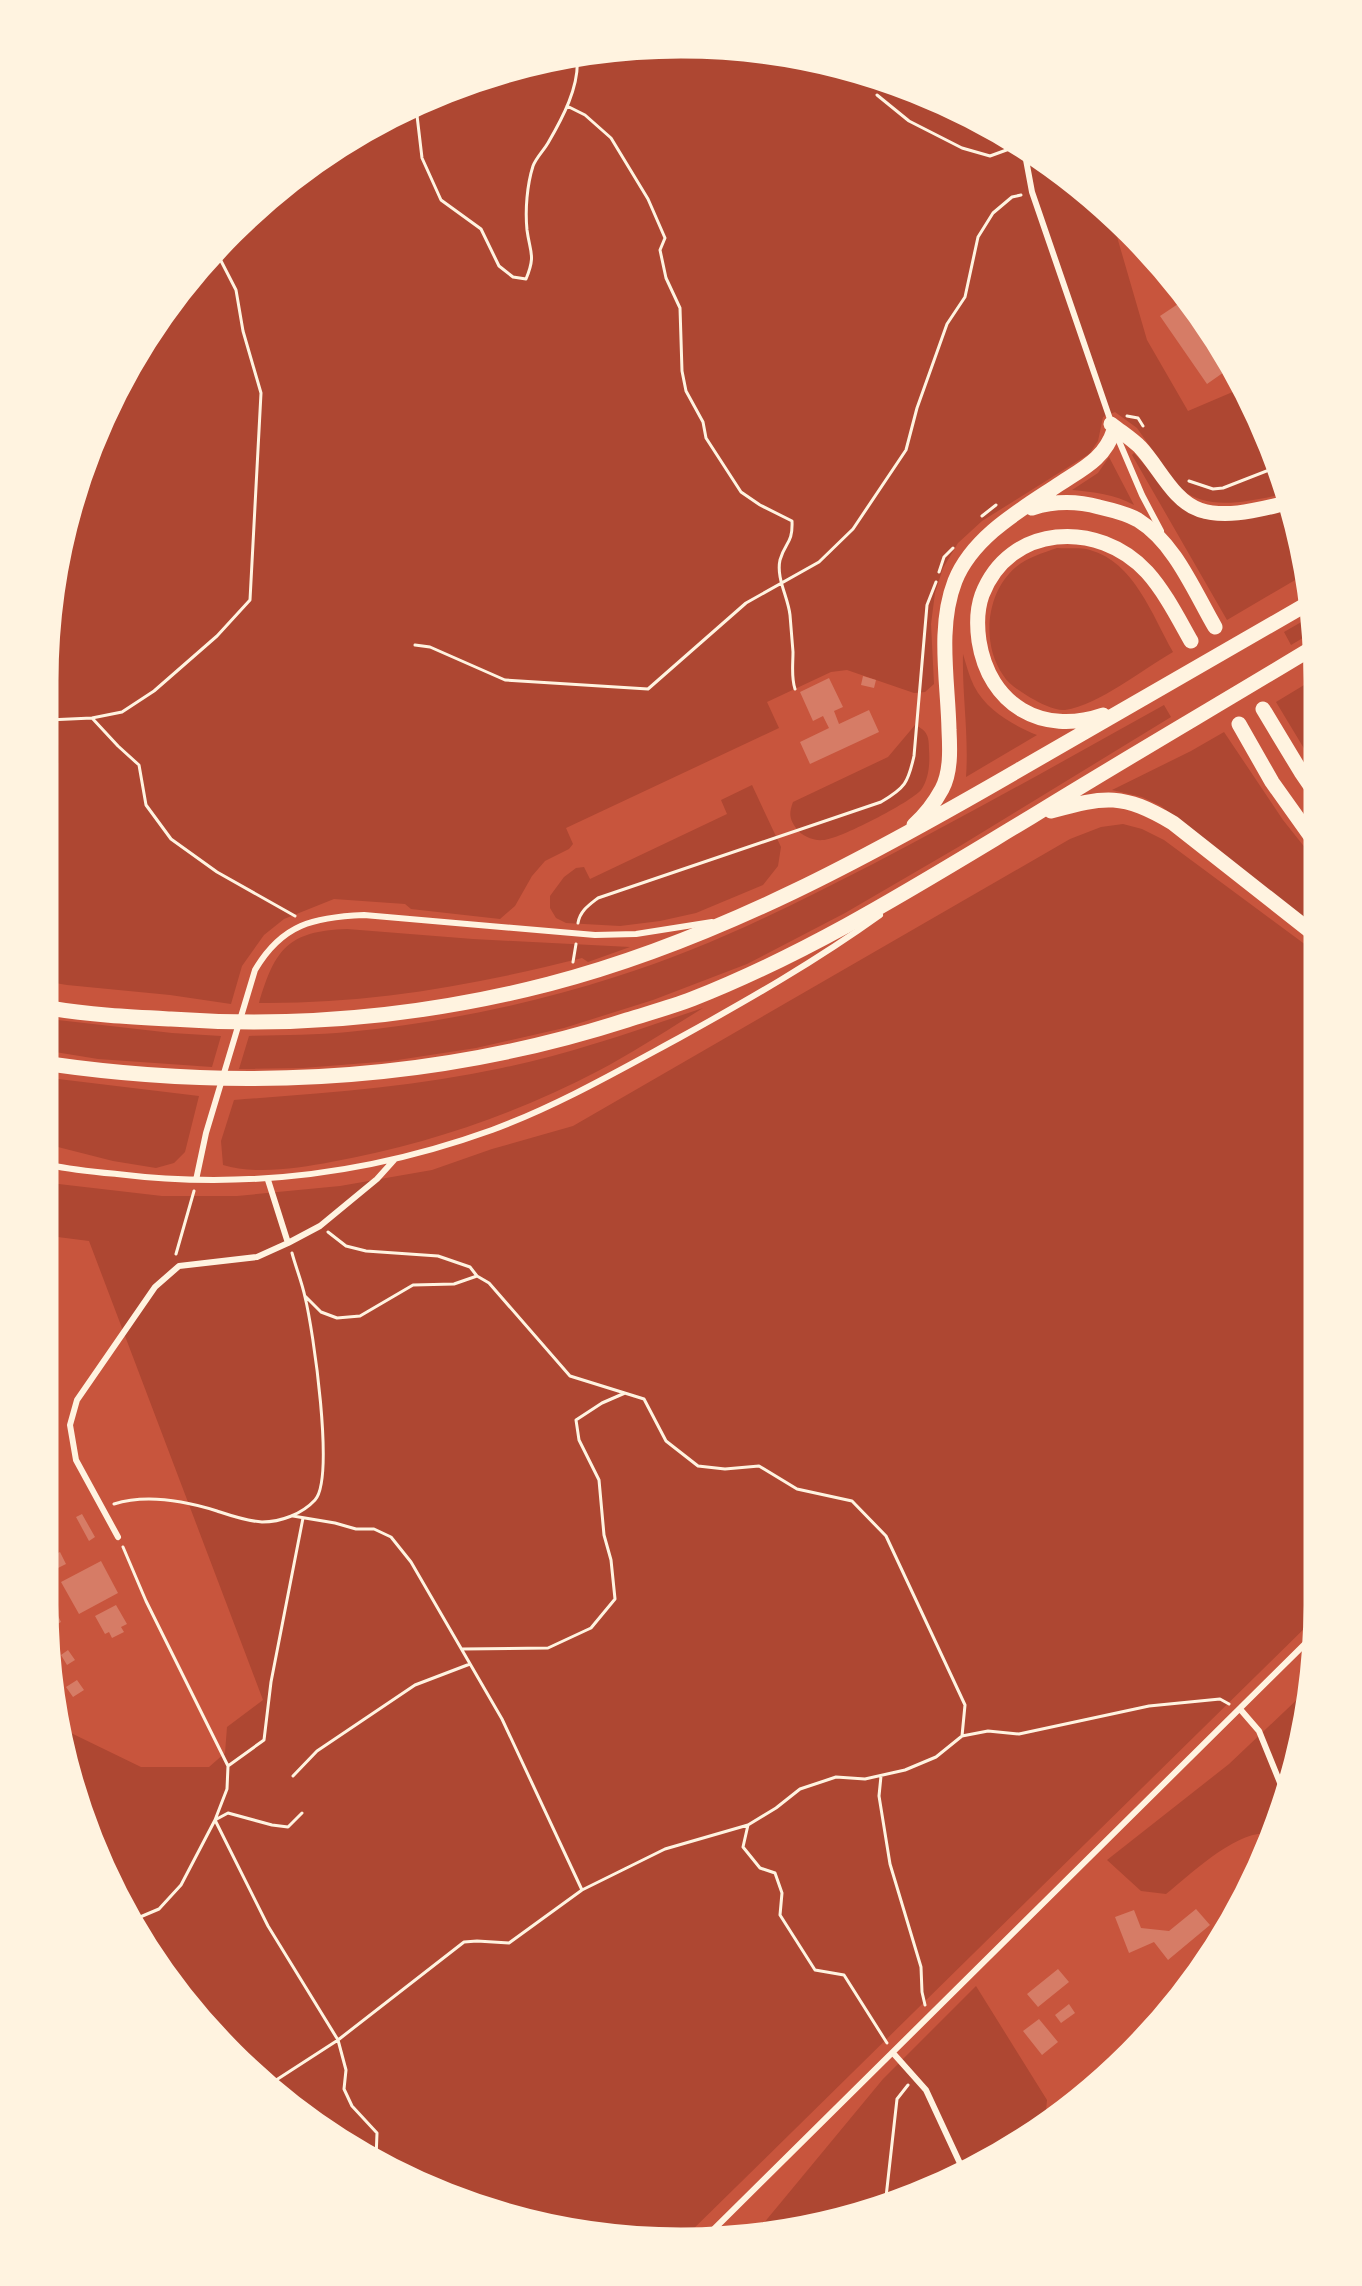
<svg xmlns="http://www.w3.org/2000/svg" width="1362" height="2286" font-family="'Sofia Sans Condensed',sans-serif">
<rect width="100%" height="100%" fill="#c8553d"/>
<!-- green -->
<path fill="#ae4732" d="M681,47L805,59L924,95L1034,154L1113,223L1147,340L1188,411L1242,388L1282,477L1285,494C1250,500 1210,513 1179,488L1137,428L1115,412L1103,417L1098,441L1089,454L982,521L958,543L943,568L935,593L931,624L934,684L925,692L914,693L847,670L831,672L767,702L779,728L566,828L573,844L569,849L545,861L532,876L515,906L500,919L411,909L405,904L334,899L284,919L264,935L242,966L231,1004L170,995L67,985L49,982L48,639L80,477L154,328L233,232L329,153L438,95L558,59Z
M1134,453L1184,509L1197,517L1216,521L1288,510L1302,576L1227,620L1132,455Z
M1109,457L1134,505C1114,494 1094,492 1072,490L1098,473Z
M1057,548C1068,549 1080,547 1090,550C1134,562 1152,615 1173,652C1143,669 1099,705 1065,710C1055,711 1040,703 1031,698C1021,692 1009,685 1003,675C981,643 986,592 1016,567C1028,557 1043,553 1057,548Z
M1310,617L1313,632L1291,645L1284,632Z
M963,654C966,664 969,676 974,686C987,711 1013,725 1037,735L966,777C969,735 962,695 963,654Z
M1314,679V765L1276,702Z
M1164,705L1171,717L960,846L845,913L747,964L653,1000L564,1028L476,1048L391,1061L303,1068L239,1069L249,1036C282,1035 316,1035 348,1032C438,1023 528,1005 615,977C705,949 789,907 873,864C971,813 1067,759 1164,705Z
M915,725C928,731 929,737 929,750C930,763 929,779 921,790C911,802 838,840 823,840C814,841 801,836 796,828C789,818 789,813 793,802L888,757Z
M1224,732L1283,820L1314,859V925L1161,806L1142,797L1112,790L1191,751Z
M752,785L781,847L778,866L763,885L696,913L660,921L620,926L566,923L556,918L550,908V896L564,877L576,868L584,867L590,879L727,814L721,800Z
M1123,824L1142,829L1164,840L1314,951V1619L683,2239L598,2234L477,2206L400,2174L295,2109L177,1991L112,1886L80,1809L60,1725L73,1734L141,1767H209L225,1753L227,1727L263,1700L89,1241L50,1236V1183L162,1196H237L340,1186L432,1170L492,1149L573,1126L1070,839L1101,827Z
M347,929L473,939L630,947L588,962L582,958C476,985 369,1004 259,1003C275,949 288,931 347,929Z
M703,1008C669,1029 634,1052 598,1071C514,1115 425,1145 331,1162C300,1168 254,1175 223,1165L221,1141L234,1100C324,1093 414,1087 502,1068C571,1054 637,1030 703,1008Z
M49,1019L172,1033L221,1036L212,1067L98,1059L49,1051Z
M50,1078L199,1096L185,1152L174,1163L156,1168L113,1161L50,1145Z
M1305,1692L1282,1809L1270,1834C1238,1828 1190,1875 1166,1894L1141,1891L1107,1860L1229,1764Z
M976,1986L1047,2100L1045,2122L950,2179L885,2206L754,2235L883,2079Z"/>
<!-- building -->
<path fill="#d67c66" d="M1184,300L1220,351L1215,354L1227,370L1207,384L1160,316Z
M863,676L876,680L874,688L861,685Z
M829,678L843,707L834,711L839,724L869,710L879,732L810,764L800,742L829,728L823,716L813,721L800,692Z
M82,1514L95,1537L89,1541L76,1517Z
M60,1552L66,1564L58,1568L51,1556Z
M101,1561L118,1593L79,1614L61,1582Z
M116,1605L127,1624L121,1627L124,1632L112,1638L109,1632L105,1634L95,1616Z
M54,1607L61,1622L52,1627V1608Z
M68,1650L75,1660L67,1665L61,1655Z
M77,1680L84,1690L73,1697L66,1687Z
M1196,1909L1210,1925L1168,1960L1154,1942L1129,1953L1115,1917L1134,1910L1141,1928L1169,1931Z
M1058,1969L1069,1982L1038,2007L1027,1994Z
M1069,2004L1075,2013L1061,2023L1055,2015Z
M1039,2019L1058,2042L1042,2055L1023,2031Z"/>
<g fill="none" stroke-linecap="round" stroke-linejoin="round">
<!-- path -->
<path stroke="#fff3e0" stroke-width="3" d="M561,58L578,65
M877,95L909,121L962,148L990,156L1012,148
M567,106L585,115L611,138L648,199L665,238L660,250L666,278L680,308L682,371L686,391L703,422L706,438L741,492L760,505L792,521C793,544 785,542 780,560C776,578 788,597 790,615C791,627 792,640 793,652C793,665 791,677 795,689
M416,107L422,158L441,200L481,229L499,266L513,277L526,279C536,255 530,253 527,230C525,210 527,185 533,166C536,158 544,150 548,143C562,119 580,86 577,57
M1127,416L1138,418L1143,426
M1189,481L1213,489L1223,488L1277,467
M982,516L996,505
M939,572L944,557L953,548
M415,645L430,647L505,680L648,689L746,603L819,562L853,529L906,450L917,408L947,324L965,297L978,237L993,213L1012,197L1021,195
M92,718L118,746L139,765L146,805L171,839L217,872L295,916
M48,720L92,718L122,712L154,691L217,636L250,600L261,393L243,331L236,290L218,255L217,251
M578,923C580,911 589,905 598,898L881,802C905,788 908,783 914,756L927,605L936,582
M573,962L576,944
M328,1232L346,1246L366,1251L438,1256L470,1267L477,1276
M176,1254L194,1191
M305,1296L321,1312L337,1318L360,1316L413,1285L454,1284L477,1276L489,1283L570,1376L644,1399L666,1441L698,1466L725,1469L759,1466L797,1489L852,1501L886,1536L965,1705L962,1736
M114,1504C146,1494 185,1501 217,1511C232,1516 246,1521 262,1522C281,1522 302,1514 315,1500C335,1478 313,1329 305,1297C302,1282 296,1268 292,1253
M293,1516L335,1523L356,1529H374L391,1537L411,1562L502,1719L582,1890
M123,1547L146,1601L228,1766L227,1789L215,1820L181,1885L159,1909L133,1920
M462,1649L548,1648L591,1628L615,1599L611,1560L604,1535L599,1480L579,1440L576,1420L602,1403L625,1393
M228,1766L264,1740L271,1682L303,1518
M293,1776L317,1751L415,1685L470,1664
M881,1776L879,1796L890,1864L921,1967L922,1992L925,2005
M302,1813L288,1827L272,1825L228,1813L215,1820L268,1926L338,2040L346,2070L344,2089L352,2106L377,2133L376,2159
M748,1825L776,1808L800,1789L836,1777L865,1779L905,1770L936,1757L962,1736L988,1731L1019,1734L1149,1706L1220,1699L1229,1704
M270,2084L338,2040L464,1942L477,1941L509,1943L582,1890L665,1849L748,1825L743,1847L760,1868L775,1873L782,1893L780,1915L815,1970L844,1975L887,2043
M885,2206L897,2099L908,2085"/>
<!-- minor -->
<path stroke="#fff3e0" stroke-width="6" d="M1024,149L1032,192L1111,422
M1116,434L1142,495L1161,531
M50,1165C72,1170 95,1172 117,1174C246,1190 370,1174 492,1130C557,1106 618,1071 679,1038C748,1000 816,961 880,915
M196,1180L206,1133L255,970C282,924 314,917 364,915L595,935L636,934L712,922
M268,1180L288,1243
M118,1537L76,1460L70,1425L77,1400L155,1287L179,1266L257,1257L288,1243L320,1226L377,1179L395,1159
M1240,1709L1259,1731L1285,1795
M893,2053L926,2090L964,2172
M705,2238L1314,1635"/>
<!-- primary -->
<path stroke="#fff3e0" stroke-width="15" d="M1111,424C1121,432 1132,439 1140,447C1159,467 1173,501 1200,510C1228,519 1260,509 1287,503
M1032,508C1054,501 1077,501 1099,507C1112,510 1126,513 1138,520C1175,543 1194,591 1215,627
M1263,709L1301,772L1314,791
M1103,715C1042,736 989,705 979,641C977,627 977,609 982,595C1009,524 1098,519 1147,572C1165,592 1178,618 1191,641
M1239,724L1272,782L1314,841
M1051,811C1106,796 1122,793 1173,823L1314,934
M914,825C925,815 935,802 942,789C951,772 950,749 949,730C948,682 937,627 955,581C973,536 1022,509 1061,483C1084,468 1105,458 1114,430
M49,1008C89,1015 131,1017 171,1019C299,1028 425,1016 549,984C718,940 874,854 1024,767C1118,713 1213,658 1307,604
M50,1064C246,1092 437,1081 627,1020C649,1013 671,1007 692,999C812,952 921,883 1031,817C1125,759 1220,704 1314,647"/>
</g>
<!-- crop -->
<path d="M0 0H1362V2286H0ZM681 57H681A624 624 0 0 1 1305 681V1605A624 624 0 0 1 681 2229H681A624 624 0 0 1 57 1605V681A624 624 0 0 1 681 57Z" fill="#fff3e0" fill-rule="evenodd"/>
<path fill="none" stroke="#fff3e0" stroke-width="3" d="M681 57H681A624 624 0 0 1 1305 681V1605A624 624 0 0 1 681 2229H681A624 624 0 0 1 57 1605V681A624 624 0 0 1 681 57Z"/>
</svg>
